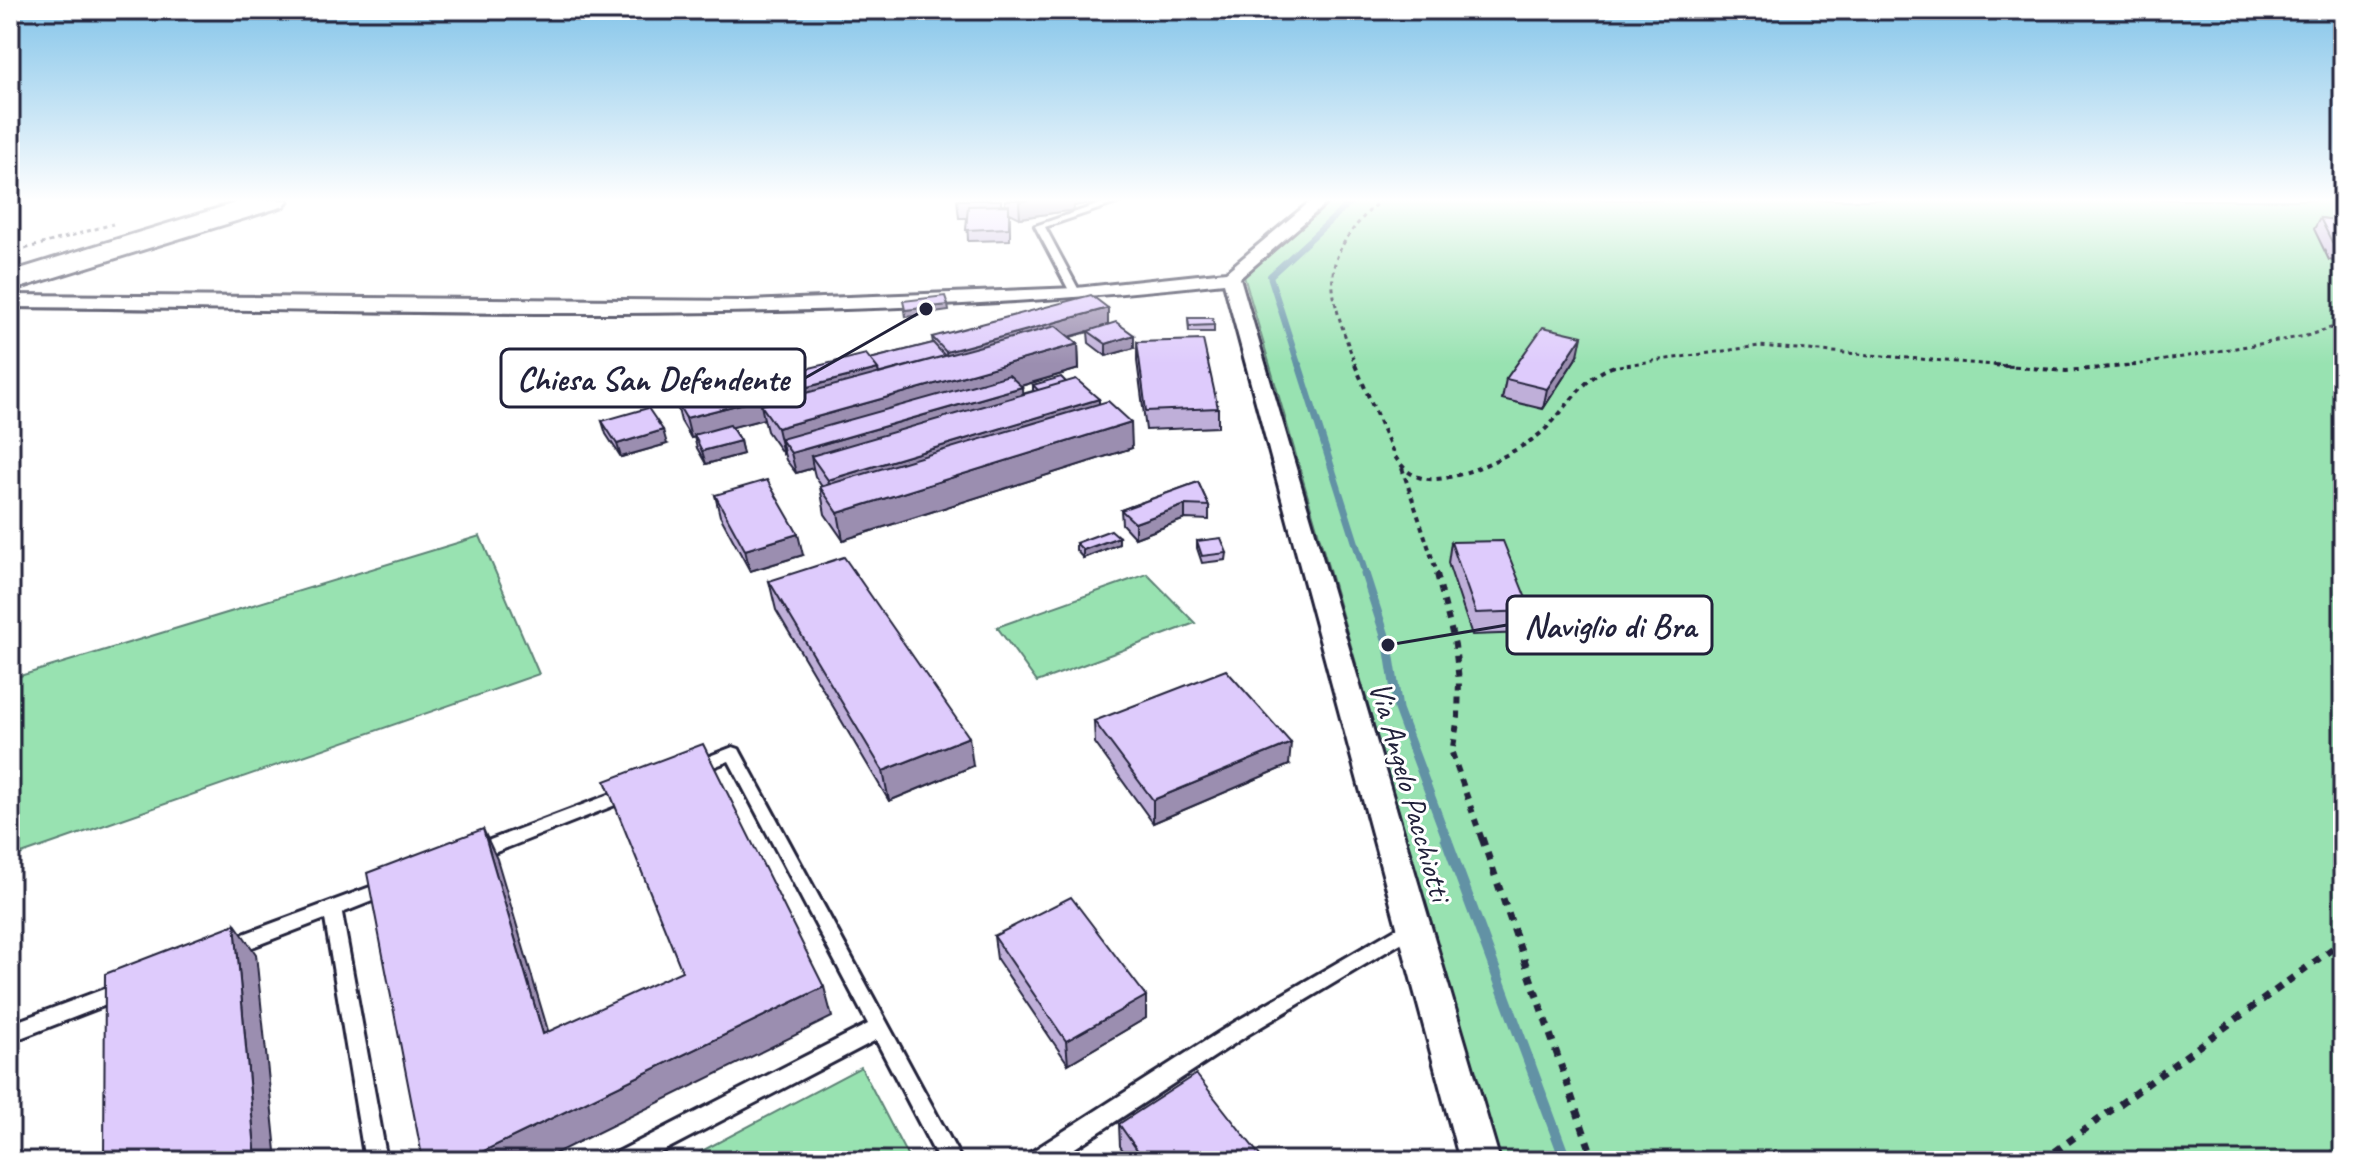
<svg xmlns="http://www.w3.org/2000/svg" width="2353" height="1171" font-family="Caveat,sans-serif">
<rect width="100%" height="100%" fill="#fff"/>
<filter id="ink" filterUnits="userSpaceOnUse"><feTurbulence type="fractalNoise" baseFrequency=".0125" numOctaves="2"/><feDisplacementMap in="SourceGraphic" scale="16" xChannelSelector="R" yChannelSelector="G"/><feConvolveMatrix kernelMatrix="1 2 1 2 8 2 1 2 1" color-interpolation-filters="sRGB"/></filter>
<g filter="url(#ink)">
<!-- green -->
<path fill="#98e2b1" stroke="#5d8276" stroke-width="2" d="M1331,200H2343V1161H1500L1244,276Z
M480,536L539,674L10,858V679Z
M1147,574L1195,623L1037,682L997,627Z
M861,1067L910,1161H683Z"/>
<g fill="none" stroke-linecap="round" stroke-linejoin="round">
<!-- stream-far3 -->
<path stroke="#6292a5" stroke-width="6" d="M1299,367L1270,276L1353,200"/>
<!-- stream-far2 -->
<path stroke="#6292a5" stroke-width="7" d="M1299,365L1366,576"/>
<!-- stream-far1 -->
<path stroke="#6292a5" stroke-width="9" d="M1365,574L1388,645L1398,709L1447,840"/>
<!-- stream -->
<path stroke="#6292a5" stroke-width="11" d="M1446,838L1566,1161"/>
<!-- service casing -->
<g stroke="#22223b" stroke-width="6">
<path id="service" d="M1111,200H1125L1045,227L1081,294L1072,296L1035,226Z
M733,747L739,749L741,753L962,1161H939L876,1040L644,1161H611L614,1154L868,1024L729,761L695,774L689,772L687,768L689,764Z
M627,788L633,790L635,794L633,798L481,858L475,860L469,858L466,853L469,848Z
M389,880L395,882L398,887L395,892L342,913L387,1161H365L325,919L229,956L222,954L220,948L222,942Z
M1414,918L1421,921L1423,926L1421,931L1249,1034L1055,1161H1025L1028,1154L1235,1022Z
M120,983L127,985L130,991L127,997L10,1042V1024Z"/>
</g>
<!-- minor casing -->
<g stroke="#22223b" stroke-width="6">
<path id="minor" d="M1312,200H1330L1240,278L1500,1161H1460L1224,283C821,328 414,310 10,307V295L748,301L1076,288L1226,272Z"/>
</g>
<!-- trunk casing -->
<g stroke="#22223b" stroke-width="6">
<path id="trunk" d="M245,200H288L284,206L10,291V272Z"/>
</g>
<!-- path-far3 -->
<path stroke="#22223b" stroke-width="3" stroke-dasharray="4 4" stroke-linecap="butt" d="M10,253L113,224
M1356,367C1328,286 1314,264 1380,200
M1611,367L1759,346L2019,367
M2124,367L2306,336L2343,324"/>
<!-- path-far2 -->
<path stroke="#22223b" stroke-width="4" stroke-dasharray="5 5" stroke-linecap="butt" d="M1355,365L1394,455C1401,466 1409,475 1422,478C1451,486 1518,452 1541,433C1568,410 1581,375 1618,365
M1994,365L2066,371L2136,365
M1402,468L1438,576"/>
<!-- path-far1 -->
<path stroke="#22223b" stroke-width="6" stroke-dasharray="7 7" stroke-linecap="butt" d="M1437,574L1455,645L1459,681L1458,717L1452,753L1482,840"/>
<!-- path -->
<path stroke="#22223b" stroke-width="7" stroke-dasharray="8 8" stroke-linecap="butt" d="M1482,838L1594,1161
M2042,1161L2343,941"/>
<!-- service -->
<use href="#service" fill="#fff" fill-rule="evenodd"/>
<!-- minor -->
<use href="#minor" fill="#fff" fill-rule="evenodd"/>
<!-- trunk -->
<use href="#trunk" fill="#fff" fill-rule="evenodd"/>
</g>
<!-- wall -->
<path fill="#bfafd9" stroke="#22223b" stroke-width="2" d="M957,200H1001V205H1005V200H1104L1074,206V210L1020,218L1010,213V240L968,241L967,218H959Z
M2320,218L2343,221V263L2329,260L2314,229Z
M1188,318L1214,325V332H1189Z
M1108,324L1134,348L1106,356L1089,343L1088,332L1070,337L1078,344L1079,369L1021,386L1022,394L1033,391V385L1066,382L1099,404L1132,448L843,540L825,514L820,487H822L815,476L813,468L796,473L786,460L784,453L783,454L767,431L764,419L732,427L740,441L743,454L706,464L697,448L694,437L691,438L681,421L676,401L870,359L933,343L932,337Z
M1137,342L1218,408V427L1146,430L1137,361Z
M1578,355L1543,409L1502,399L1506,379Z
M602,421L667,444L621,457L606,434Z
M1198,482L1209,506V520L1185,519L1135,538L1122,524L1121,510Z
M715,495L803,555L750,571L720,516Z
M1197,541L1227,553L1226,560L1202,563L1197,548Z
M1451,542L1531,611L1526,633L1472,635L1448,563Z
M1076,543L1119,544L1083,558L1076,550Z
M769,581L973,766L889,801L776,610Z
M1094,721L1289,765L1153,823L1095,743Z
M994,936L1146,996V1018L1068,1064L997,959Z
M1119,1124L1264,1161H1130L1120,1146Z"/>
<!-- shaded-wall -->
<path fill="#9b8eb0" stroke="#22223b" stroke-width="2" d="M1029,200H1104L1074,206V210L1020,218L1019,202Z
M948,305L949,311L906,317L905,310Z
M1108,308V326L948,371L946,352Z
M1134,335V348L1106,356V344Z
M1582,336L1578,355L1543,409L1547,389Z
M1078,344L1079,369L791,452L781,439L784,453L783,454L777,428Z
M878,369L882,388L761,405L764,419L691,438L686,418Z
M1022,387L1023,407L811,456L813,468L796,473L791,453Z
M1099,399V418L832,500L828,480Z
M1131,422L1132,448L843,540L838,513Z
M663,430L667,444L621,457L617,444Z
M740,441L743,454L706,464L702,451Z
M1185,505V519L1135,538V523Z
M798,534L803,555L750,571L745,550Z
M1119,537V544L1083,558V550Z
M969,737L973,766L889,801L883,771Z
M1291,743L1289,765L1153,823V800Z
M483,829L497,859L558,1064L543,1034Z
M235,924L256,954L277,1161H256Z
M824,987L832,1017L540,1161H463Z
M1146,996V1018L1068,1064L1066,1041Z"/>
<!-- building -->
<path fill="#decbfc" stroke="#22223b" stroke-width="2" d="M1009,205V228L966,230L968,206Z
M2320,218L2343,221V250L2335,248Z
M1091,295L1108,308L946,352L932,337Z
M945,296L948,305L905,310L903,301Z
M1188,318H1212L1214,325L1189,326Z
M1116,322L1134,335L1106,344L1088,331Z
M1056,326L1078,344L777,428L761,405Z
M1543,327L1582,336L1547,389L1506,379Z
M1203,340L1218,408L1146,411L1137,342Z
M933,343L945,356L879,374L878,369L870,359Z
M866,354L878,369L686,418L676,401Z
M1009,375L1022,387L791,453L781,439Z
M1061,377L1066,382L1038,390L1033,385Z
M1076,379L1099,399L828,480L811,456Z
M1108,401L1131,422L838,513L820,487Z
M648,408L663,430L617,444L602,421Z
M730,425L740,441L702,451L694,435Z
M767,480L798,534L745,550L715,495Z
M1198,482L1209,506L1185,505L1135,523L1121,510Z
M1111,530L1119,537L1083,550L1076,543Z
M1221,538L1227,553L1202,556L1197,541Z
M1503,541L1531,611L1476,613L1451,542Z
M844,557L969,737L883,771L769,581Z
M1226,670L1291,743L1153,800L1094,721Z
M703,744L824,987L463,1161H423L367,873L483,829L543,1034L682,971L605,781Z
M1071,897L1146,996L1066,1041L994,936Z
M235,924L256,1161H104L105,974Z
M1196,1074L1264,1161H1145L1119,1124Z"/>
</g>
<!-- sky -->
<linearGradient id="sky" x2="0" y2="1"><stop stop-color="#83c4e9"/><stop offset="0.55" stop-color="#fff"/><stop offset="1" stop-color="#fff" stop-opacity="0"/></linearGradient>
<rect width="2353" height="364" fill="url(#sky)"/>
<g text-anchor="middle" stroke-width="6" stroke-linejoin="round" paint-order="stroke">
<!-- street labels -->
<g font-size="32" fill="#22223b" stroke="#fff">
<text transform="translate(1411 791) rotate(74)" y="11">Via Angelo Pacchiotti</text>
</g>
</g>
<!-- callouts -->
<path fill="none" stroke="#22223b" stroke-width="3" d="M926 309L805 378M1388 645L1507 625"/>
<g fill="#22223b" stroke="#fff" stroke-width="3">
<circle cx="926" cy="309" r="8"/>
<circle cx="1388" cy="645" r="8"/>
</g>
<g fill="#fff" stroke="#22223b" stroke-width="3">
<rect x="501" y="349" width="304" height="58" rx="8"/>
<rect x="1507" y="596" width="205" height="58" rx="8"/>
</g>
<g font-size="34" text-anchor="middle" font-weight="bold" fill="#22223b">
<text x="653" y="390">Chiesa San Defendente</text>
<text x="1610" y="637">Naviglio di Bra</text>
</g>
<!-- margin -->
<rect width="2353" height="1171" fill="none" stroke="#fff" stroke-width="40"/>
<rect x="20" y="20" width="2313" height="1131" fill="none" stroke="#22223b" stroke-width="3" filter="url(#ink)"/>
</svg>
